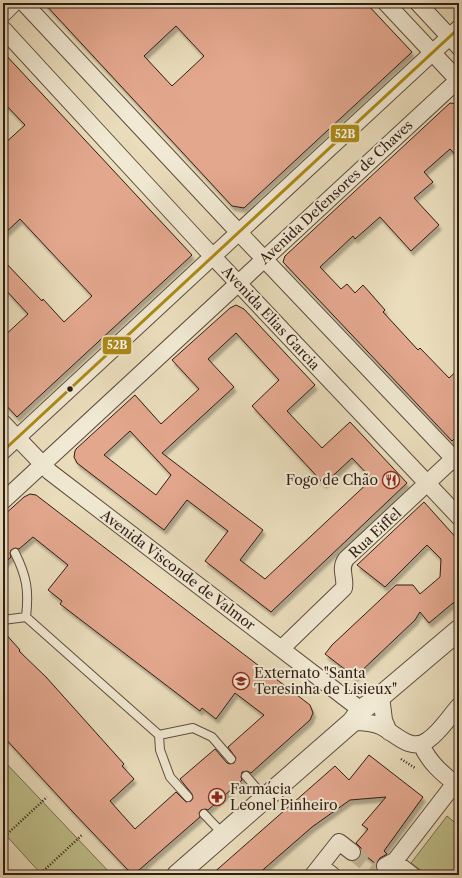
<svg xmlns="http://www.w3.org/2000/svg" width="462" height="878" font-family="'Libre Caslon Text',serif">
<defs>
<filter id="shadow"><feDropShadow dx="2.5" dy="4.5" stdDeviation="1" flood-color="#0004"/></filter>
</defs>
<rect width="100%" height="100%" fill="#eaddbc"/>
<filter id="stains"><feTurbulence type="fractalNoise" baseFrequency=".005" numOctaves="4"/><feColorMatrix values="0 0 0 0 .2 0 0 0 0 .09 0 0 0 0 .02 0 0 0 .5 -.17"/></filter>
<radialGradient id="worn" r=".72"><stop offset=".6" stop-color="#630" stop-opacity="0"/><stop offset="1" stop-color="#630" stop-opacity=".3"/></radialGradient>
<!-- green -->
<path fill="#bfbf8b" stroke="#786e50" d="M3,760L112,875H42L3,832Z
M447,816L459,826V875H427L411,863Z"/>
<!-- building -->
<path fill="#e3a78e" stroke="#301d15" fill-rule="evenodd" filter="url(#shadow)" d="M44,3H366L412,52L244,208L232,206ZM176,26L204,56L172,86L144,56Z
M3,52L192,255L17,417L3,402V337L28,314L3,287V260L42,301L43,299L64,322L92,296L20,219L3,235V145L25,125L3,102Z
M450,103L459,104V159L450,149L424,172L433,182L414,198L439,225L411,251L380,217L355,239L353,236L320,267L341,289L347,284L355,293L363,285L385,310L383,312L418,350L420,348L449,378L459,369V434L452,441L283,262L285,256Z
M236,305L244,309L315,385L287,411L322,448L350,422L407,483L271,612L205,561L228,531L187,500L164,530L77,463L74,457L75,451L76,449L135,395L161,424L199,389L172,360L230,308ZM236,333L279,380L252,406L324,484L352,458L372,479L265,579L240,560L263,530L162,453L234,387L208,359ZM130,431L171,475L156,495L104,455Z
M30,494L36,495L310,705L313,713L310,720L251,773L247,771L242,772L241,777L242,780L208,810L205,809L201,810L199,813L200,817L139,870L135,872H131L127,869L72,811L3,736V631L20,650L19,651L46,677L124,764L122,766L134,779L110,801L135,829L176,792L186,802L191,801L193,798L192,794L180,779L215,749L227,763L230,764L234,763L236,758L228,747L264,715L235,693L216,719L202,708L200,711L77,617L60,604L62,601L48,590L68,565L33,537L19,549L15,548L11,550L10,553L11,557L3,564V516L24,497Z
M424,502L459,541V598L429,623L420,612L415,620L355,677L325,654L332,645L396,585H413L420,594L440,577L441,559L427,545L385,587L357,565Z
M369,755L423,797L384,851L387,854L380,858L376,864L361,852V848L356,843L368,829L362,825L386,797L350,800L312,827L257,875H211L335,766L349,780Z"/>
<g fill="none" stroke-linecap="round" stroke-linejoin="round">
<!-- minor-tunnel -->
<path stroke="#c5b79b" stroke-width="16" stroke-dasharray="16 8" stroke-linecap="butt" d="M352,852L376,871"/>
<!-- service casing -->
<g stroke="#5e4d3f" stroke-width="10">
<path id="service" d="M26,617L159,735L193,728L212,737L231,759
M3,620L26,617C29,591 27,577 15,553
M159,735L160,750L170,777L188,797
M246,776L265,798
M204,814L223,834"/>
</g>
<!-- minor casing -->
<g stroke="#5e4d3f" stroke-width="18">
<path id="minor" d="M24,3L228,221L459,464
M386,3L459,81
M418,3L459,47
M3,14L14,3
M3,29L202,245L459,517
M3,423L50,472L361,710
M3,451L459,28
M3,501L459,79
M281,649L344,588C346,577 339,569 346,559L454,458
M381,696L384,720L389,732
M352,722C362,722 373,722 382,727C396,734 411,753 428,740C440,732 449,717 459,706
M421,744C429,763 443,774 459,787
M320,866L332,875
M385,866L394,861L412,875
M313,875L339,842L352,852
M384,875L459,778"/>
</g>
<!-- tertiary casing -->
<g stroke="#5e4d3f" stroke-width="22">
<path id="tertiary" d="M177,875L344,729L352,722L361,710L381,696L459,630"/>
</g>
<!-- path -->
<path stroke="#301d15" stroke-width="2.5" stroke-dasharray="1 2" stroke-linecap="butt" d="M401,759L415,768
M3,838L47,797
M39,875L82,835"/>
<!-- service -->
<use href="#service" stroke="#f1e9d3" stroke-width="8"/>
<!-- minor -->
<use href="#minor" stroke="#f1e9d3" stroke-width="16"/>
<!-- tertiary -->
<use href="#tertiary" stroke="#f1e9d3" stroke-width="20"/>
<!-- bus-1 casing -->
<g stroke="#f1e9d3" stroke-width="6">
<path id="bus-1" d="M3,451L459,28"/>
</g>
<!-- bus-1 -->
<use href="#bus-1" stroke="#ac8a14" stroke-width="3"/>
</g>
<!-- icons -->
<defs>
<g id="restaurant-ring" transform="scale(0.9)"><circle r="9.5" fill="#f1e9d3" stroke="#8f2418" stroke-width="1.5"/><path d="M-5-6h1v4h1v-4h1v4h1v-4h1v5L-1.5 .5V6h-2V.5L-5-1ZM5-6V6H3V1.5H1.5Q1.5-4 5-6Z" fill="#8f2418"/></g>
<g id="school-ring" transform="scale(0.9)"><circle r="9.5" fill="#f1e9d3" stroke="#8f2418" stroke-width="1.5"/><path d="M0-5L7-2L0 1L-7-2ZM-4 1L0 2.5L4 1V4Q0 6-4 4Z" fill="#8f2418"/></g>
<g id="pharmacy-ring" transform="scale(0.9)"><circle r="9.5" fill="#f1e9d3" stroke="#8f2418" stroke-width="1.5"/><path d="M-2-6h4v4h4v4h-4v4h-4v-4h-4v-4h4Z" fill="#8f2418"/></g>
</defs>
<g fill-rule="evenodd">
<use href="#restaurant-ring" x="391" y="480"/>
<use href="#school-ring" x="241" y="681"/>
<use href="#pharmacy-ring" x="217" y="797"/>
</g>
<!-- markers -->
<circle fill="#301d15" stroke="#f1e9d3" stroke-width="1.5" cx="70" cy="389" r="3.5"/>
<g text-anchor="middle" stroke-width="4" stroke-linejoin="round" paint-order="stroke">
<!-- street labels -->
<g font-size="14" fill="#301d15" stroke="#f1e9d3">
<text transform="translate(336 192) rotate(-43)" y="5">Avenida Defensores de Chaves</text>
<text transform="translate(271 318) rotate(47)" y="5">Avenida Elias Garcia</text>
<text transform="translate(375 533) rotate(-43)" y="5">Rua Eiffel</text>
<text transform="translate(178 570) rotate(37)" y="5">Avenida Visconde de Valmor</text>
</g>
<!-- poi labels -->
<g font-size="14" fill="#301d15" stroke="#f1e9d3" text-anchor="start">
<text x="378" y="485" text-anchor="end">Fogo de Chão</text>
<text x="254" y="678">Externato "Santa<tspan x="254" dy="16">Teresinha de Lisieux"</tspan></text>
<text x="230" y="794">Farmácia<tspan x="230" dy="16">Leonel Pinheiro</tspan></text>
</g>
</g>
<g stroke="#f1e9d3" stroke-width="1.5">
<rect x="330" y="124" width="30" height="19" rx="4" fill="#ac8a14"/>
<rect x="102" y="336" width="30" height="19" rx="4" fill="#ac8a14"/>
</g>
<g font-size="11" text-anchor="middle" font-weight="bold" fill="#fff">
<text x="345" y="138">52B</text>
<text x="117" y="349">52B</text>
</g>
<!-- margin -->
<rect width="462" height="878" fill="none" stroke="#eaddbc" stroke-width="16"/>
<rect x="4" y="4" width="454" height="870" fill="none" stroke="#301d15" stroke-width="2"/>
<rect x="8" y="8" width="446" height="862" fill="none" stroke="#301d15"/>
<rect width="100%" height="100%" filter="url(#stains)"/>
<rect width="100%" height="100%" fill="url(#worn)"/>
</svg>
